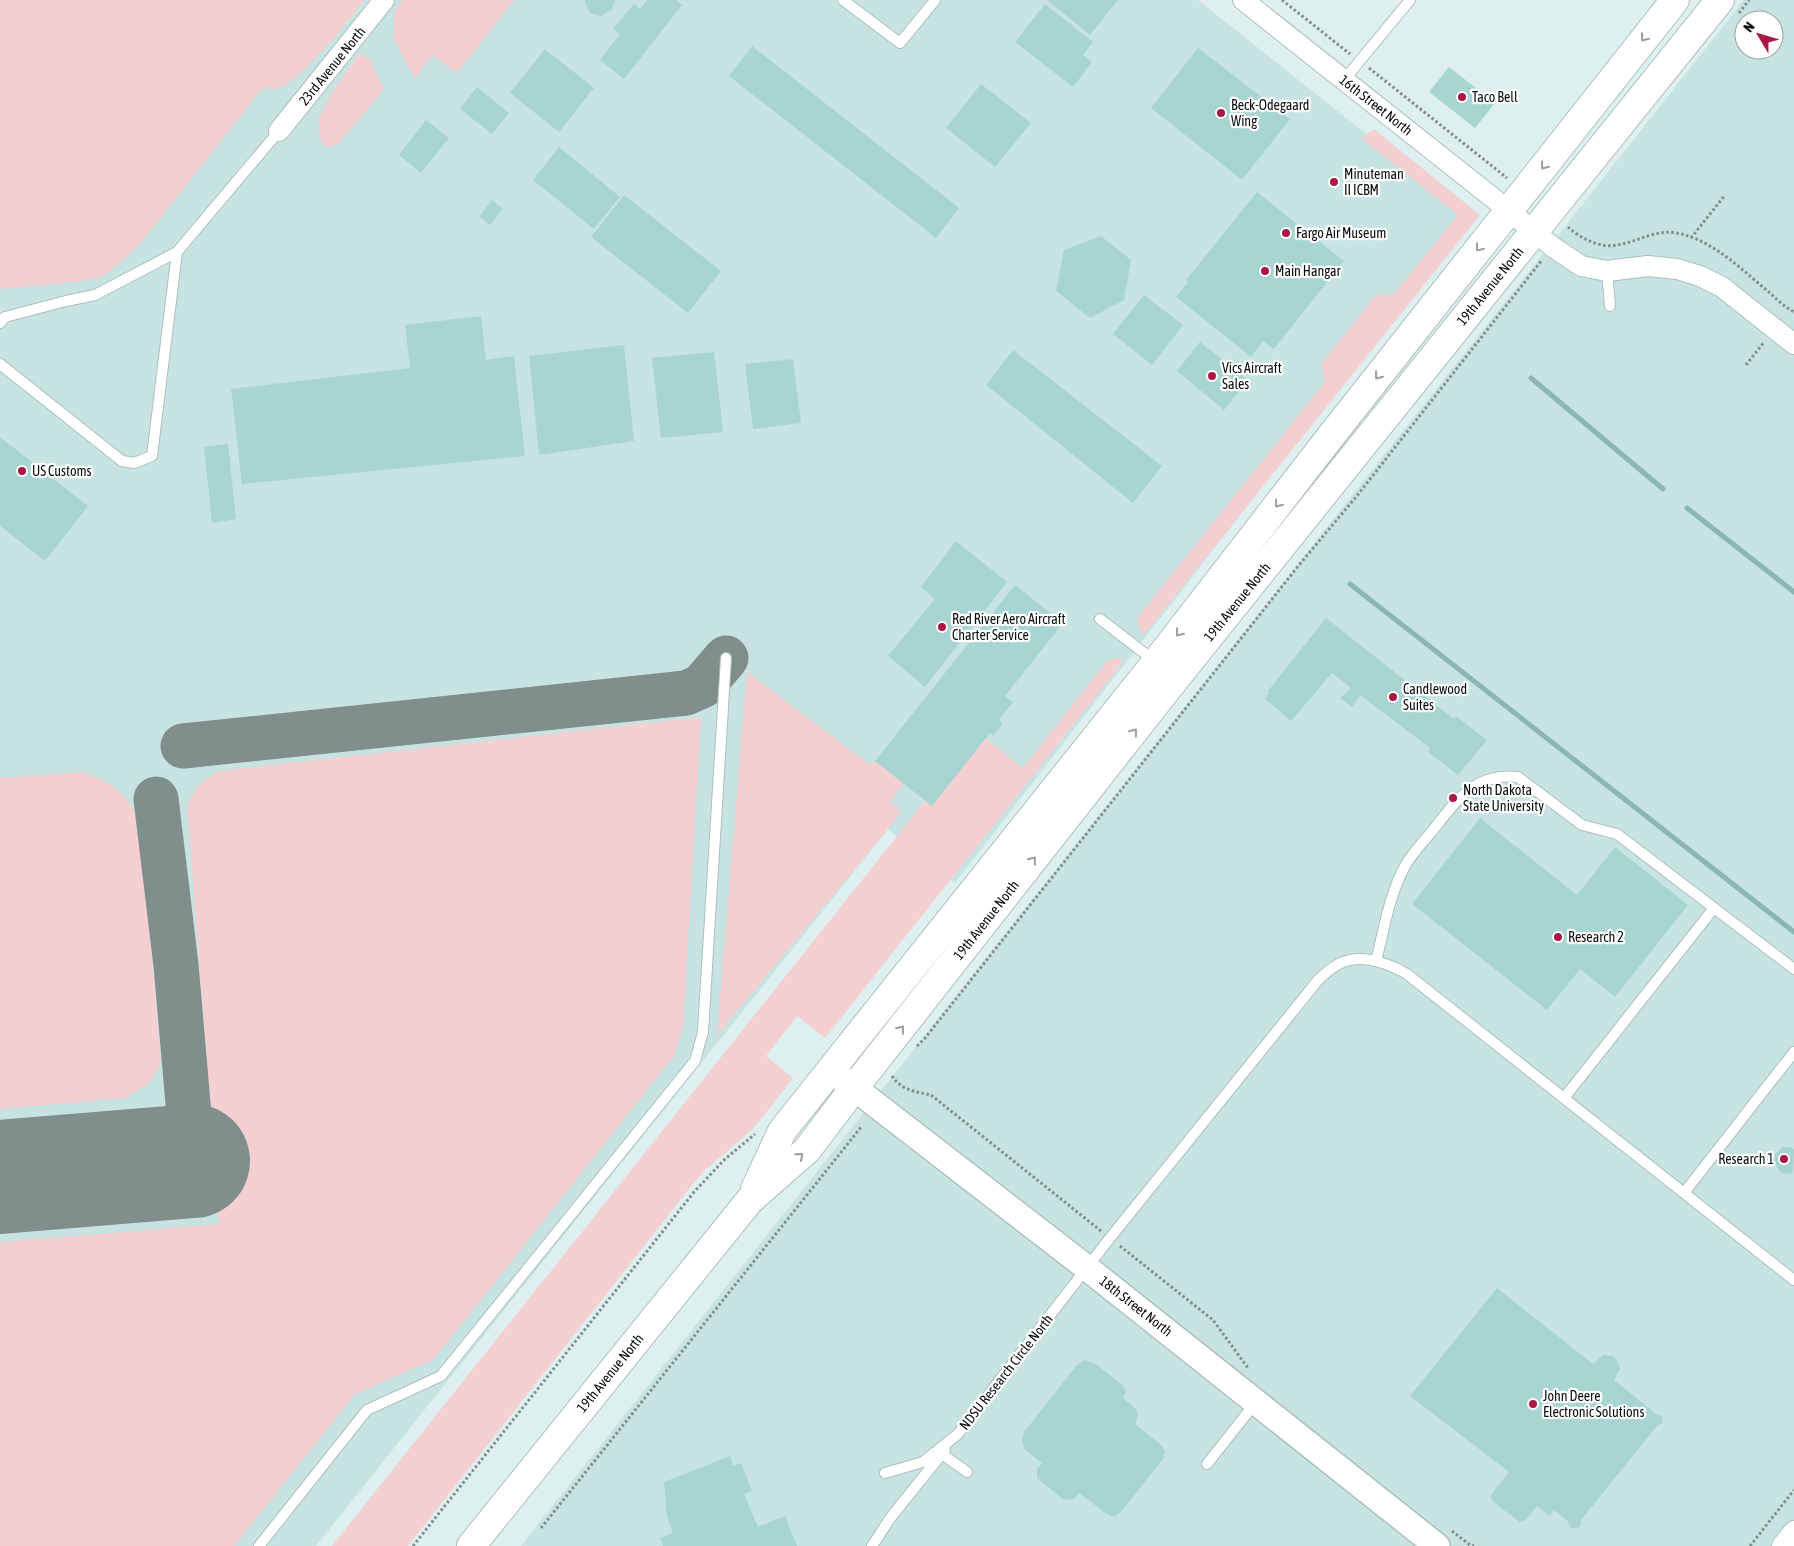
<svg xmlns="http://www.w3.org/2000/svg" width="1794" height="1546" font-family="'Asap Condensed',sans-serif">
<rect width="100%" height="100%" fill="#ddf0ef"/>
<!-- built -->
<path fill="#c7e4e2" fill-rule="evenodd" d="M0,0H1198L1471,217L955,883L888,829L316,1546H0Z
M1744,0H1794V1546H521ZM1744,20H1774V50H1744Z"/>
<!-- green -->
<path fill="#f4d0d3" d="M0,0H365C350,19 298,86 275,89C272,89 267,88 263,87L141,243L121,262L103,276L83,281L0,289Z
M402,0H514L457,73L432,55L415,79L394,39V13Z
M359,54L369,58L384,89L337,145L324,147L319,135V117L334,89Z
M1374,129L1480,215L1144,635L1138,625V617L1325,382L1321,364L1376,295L1392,296L1458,215L1361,138Z
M1117,658L1124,661L825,1038L797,1016L766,1056L793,1078L754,1128L705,1170L689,1189L408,1546H332L979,733L1023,768L1108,660Z
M747,672L870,765L875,761L904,783L890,802L901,811L888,829L717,1035Z
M701,717L683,1027L674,1056L433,1360L355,1394L234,1546H0V1242L219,1224L187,804L199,785L218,771Z
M83,772C117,785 130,795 142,830L161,1063L149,1083L126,1098L0,1109V778Z"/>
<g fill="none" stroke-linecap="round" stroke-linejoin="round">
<!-- stream -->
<path stroke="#8bb6b4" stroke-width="5" d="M1531,378L1663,489
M1687,508L1794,592
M1350,584L1794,932"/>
<!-- taxiway -->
<path stroke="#808e8c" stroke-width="45" d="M183,746L686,693L702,686L726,658
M156,799L176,965L193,1161"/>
<!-- runway -->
<path stroke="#808e8c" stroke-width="114" d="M0,1177L193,1161"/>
</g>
<!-- building -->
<path fill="#a8d5d2" d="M585,0H615L612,10L601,16L590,13L585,3Z
M647,0H676L682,5L624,79L600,60L620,34L613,29L634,4L640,9Z
M1047,0H1118L1090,35Z
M1045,4L1093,42L1083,55L1092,62L1073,87L1015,42Z
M752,46L959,208L936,238L729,76Z
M1198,48L1290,119L1242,180L1151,108Z
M545,49L594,88L559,132L510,93Z
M1449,67L1495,103L1475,128L1429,92Z
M981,84L1031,123L995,167L946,128Z
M477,87L509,113L492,134L460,109Z
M426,120L449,138L421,173L399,155Z
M559,147L620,197L594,229L533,180Z
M1257,192L1344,261L1274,349L1263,341L1251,357L1176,297L1188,282L1186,280Z
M624,195L721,271L688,313L591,237Z
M492,200L503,209L490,225L479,217Z
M1101,236L1131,260L1124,300L1090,318L1056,291L1064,250Z
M1144,295L1183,325L1152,365L1113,334Z
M481,316L486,360L514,356L525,456L242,484L231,389L410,368L405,325Z
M1200,342L1248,380L1224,410L1177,371Z
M624,345L634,441L539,455L529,356Z
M1013,350L1162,466L1133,503L986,385Z
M714,352L723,432L661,438L652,358Z
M793,359L801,423L753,429L745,364Z
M0,437L88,506L45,561L0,526Z
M228,444L236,519L212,523L204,447Z
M956,541L1007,582L925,687L888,656L935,599L921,587Z
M1015,585L1063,623L1005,696L1013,702L999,720L1003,724L993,736L990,733L932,806L875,761Z
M1326,618L1454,719L1456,716L1487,740L1458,775L1428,752L1430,748L1360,695L1352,707L1340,698L1351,688L1332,673L1291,721L1265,699L1269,693L1267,692Z
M1480,818L1577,895L1615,847L1688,905L1615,997L1580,969L1547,1010L1412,904Z
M1783,1147H1790L1794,1149L1793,1174L1781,1173L1774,1163L1775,1154Z
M1497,1288L1593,1364L1603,1355L1613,1356L1617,1360L1620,1368L1614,1380L1655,1413L1663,1417L1662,1423L1656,1427L1581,1520V1524L1578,1528H1572L1569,1526L1568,1521L1554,1510L1550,1516L1537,1506L1526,1520L1520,1522L1493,1502L1491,1497L1493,1492L1509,1472L1410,1396Z
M1085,1360L1094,1363L1123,1385L1126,1392L1123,1398L1136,1409L1138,1416L1135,1424L1161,1445L1165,1451L1163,1459L1121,1512L1114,1517L1107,1514L1079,1493L1074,1499L1064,1500L1037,1478V1469L1042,1463L1024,1449L1022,1439L1024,1432L1077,1365Z
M730,1456L733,1466L741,1463L752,1491L744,1494L758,1527L785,1516L797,1546H663L660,1538L673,1533L667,1516L664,1482Z"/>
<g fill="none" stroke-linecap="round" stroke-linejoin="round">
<!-- service casing -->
<g stroke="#adbfbe" stroke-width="12">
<path id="service" d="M843,0L900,43L935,0
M1344,80L1410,0
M1607,271L1610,306
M0,323L5,317L66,301L95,295L177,252L279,131
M0,364L122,461L134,463L152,456L177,252
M1100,619L1156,662
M1376,961C1384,930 1389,895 1405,866C1412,853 1424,841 1433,830C1457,800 1475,772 1518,777L1582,825L1617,834L1794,969
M1564,1098L1714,908
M1684,1193L1794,1052
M942,1454L967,1472
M1207,1464L1256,1402
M885,1473L923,1462L958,1434L1110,1238L1319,979C1327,972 1335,964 1346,961C1366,955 1389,964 1407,974L1794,1280
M259,1546L367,1410L441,1376L695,1061L703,1032L726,658
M872,1546L891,1517L945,1450"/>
</g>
<!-- minor casing -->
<g stroke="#adbfbe" stroke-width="22">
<path id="minor" d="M1243,0L1493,198L1553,247L1581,266L1607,271L1648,266L1677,269L1700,276L1722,287L1794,344
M279,131L384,0
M1782,1546L1794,1531"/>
</g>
<!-- tertiary casing -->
<g stroke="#adbfbe" stroke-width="28">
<path id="tertiary" d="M831,1070L1087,1268L1437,1546"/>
</g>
<!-- primary casing -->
<g stroke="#adbfbe" stroke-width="30">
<path id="primary" d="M755,1189L782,1131L1156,662L1331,436L1675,0
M471,1546L750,1200L807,1150L854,1088L1175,679L1720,0"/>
</g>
<!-- path -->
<path stroke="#818e8d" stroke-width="3" stroke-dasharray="2.5 2.5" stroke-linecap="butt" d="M1282,0L1350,54
M1739,13L1749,0
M1369,68L1507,178
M1568,227C1580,238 1601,249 1617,245C1638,242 1655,229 1677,233C1713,240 1742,270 1770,293C1777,300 1785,307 1794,312
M1691,238L1725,195
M1746,365L1764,342
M917,1046L925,1038L1299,565L1356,497L1542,260
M892,1076C901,1090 916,1092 931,1095L1101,1231
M1120,1246L1213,1320L1248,1368
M541,1528L862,1126
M1452,1531L1470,1545L1474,1546
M413,1546L694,1192L724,1160L755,1134
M1750,1546L1794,1490"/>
<!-- service -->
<use href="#service" stroke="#fff" stroke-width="10"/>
<!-- minor -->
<use href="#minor" stroke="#fff" stroke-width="20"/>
<!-- tertiary -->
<use href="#tertiary" stroke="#fff" stroke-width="25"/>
<!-- primary -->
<use href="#primary" stroke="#fff" stroke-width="28"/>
</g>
<!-- one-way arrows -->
<defs><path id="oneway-chevron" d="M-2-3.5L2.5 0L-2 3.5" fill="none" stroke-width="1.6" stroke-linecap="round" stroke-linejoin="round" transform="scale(1.25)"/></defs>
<g stroke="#9c9f9f">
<use href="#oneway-chevron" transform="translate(1644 38) rotate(128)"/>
<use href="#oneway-chevron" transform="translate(1544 166) rotate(128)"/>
<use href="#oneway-chevron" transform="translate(1479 248) rotate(128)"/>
<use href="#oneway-chevron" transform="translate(1378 376) rotate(128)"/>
<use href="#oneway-chevron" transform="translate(1278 504) rotate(128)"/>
<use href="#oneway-chevron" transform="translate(1179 633) rotate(128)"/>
<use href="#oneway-chevron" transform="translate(1134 732) rotate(-52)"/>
<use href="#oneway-chevron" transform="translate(1033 860) rotate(-52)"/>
<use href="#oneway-chevron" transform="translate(901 1029) rotate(-52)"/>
<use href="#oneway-chevron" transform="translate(800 1156) rotate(-41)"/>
</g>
<!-- markers -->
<g fill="#ac1845" stroke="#fff" stroke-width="2">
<circle cx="1462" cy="97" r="5"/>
<circle cx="1221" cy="113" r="5"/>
<circle cx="1334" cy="182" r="5"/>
<circle cx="1286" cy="233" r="5"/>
<circle cx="1265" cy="271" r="5"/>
<circle cx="1212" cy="376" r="5"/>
<circle cx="22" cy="471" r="5"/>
<circle cx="942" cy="627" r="5"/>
<circle cx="1393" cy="697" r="5"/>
<circle cx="1453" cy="798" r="5"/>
<circle cx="1558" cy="937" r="5"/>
<circle cx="1784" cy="1159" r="5"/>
<circle cx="1533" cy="1404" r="5"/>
</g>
<g text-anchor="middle" stroke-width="4.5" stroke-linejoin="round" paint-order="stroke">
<!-- street labels -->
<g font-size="14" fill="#080f0e" stroke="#fff">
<text transform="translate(332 66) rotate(-51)" y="5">23rd Avenue North</text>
<text transform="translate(1376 105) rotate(38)" y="5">16th Street North</text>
<text transform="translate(1490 286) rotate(-51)" y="5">19th Avenue North</text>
<text transform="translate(1237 602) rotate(-51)" y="5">19th Avenue North</text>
<text transform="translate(986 920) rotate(-52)" y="5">19th Avenue North</text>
<text transform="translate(1136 1306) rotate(38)" y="5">18th Street North</text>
<text transform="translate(1006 1372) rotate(-52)" y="5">NDSU Research Circle North</text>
<text transform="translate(610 1373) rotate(-51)" y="5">19th Avenue North</text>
</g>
<!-- poi labels -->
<g font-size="14" fill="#080f0e" stroke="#fff" text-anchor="start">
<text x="1472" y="102">Taco Bell</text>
<text x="1231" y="110">Beck-Odegaard<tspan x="1231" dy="16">Wing</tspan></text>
<text x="1344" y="179">Minuteman<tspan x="1344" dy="16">II ICBM</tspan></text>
<text x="1296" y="238">Fargo Air Museum</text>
<text x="1275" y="276">Main Hangar</text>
<text x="1222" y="373">Vics Aircraft<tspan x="1222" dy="16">Sales</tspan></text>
<text x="32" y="476">US Customs</text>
<text x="952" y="624">Red River Aero Aircraft<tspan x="952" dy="16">Charter Service</tspan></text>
<text x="1403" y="694">Candlewood<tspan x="1403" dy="16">Suites</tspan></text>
<text x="1463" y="795">North Dakota<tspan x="1463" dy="16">State University</tspan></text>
<text x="1568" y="942">Research 2</text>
<text x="1774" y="1164" text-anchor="end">Research 1</text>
<text x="1543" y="1401">John Deere<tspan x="1543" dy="16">Electronic Solutions</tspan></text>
</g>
</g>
<!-- north arrow -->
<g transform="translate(1759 35) rotate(308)"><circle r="24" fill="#ffffff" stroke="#9c9f9f"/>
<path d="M0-4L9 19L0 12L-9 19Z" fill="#ac1845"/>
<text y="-8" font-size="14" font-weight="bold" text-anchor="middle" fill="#080f0e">N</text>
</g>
</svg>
